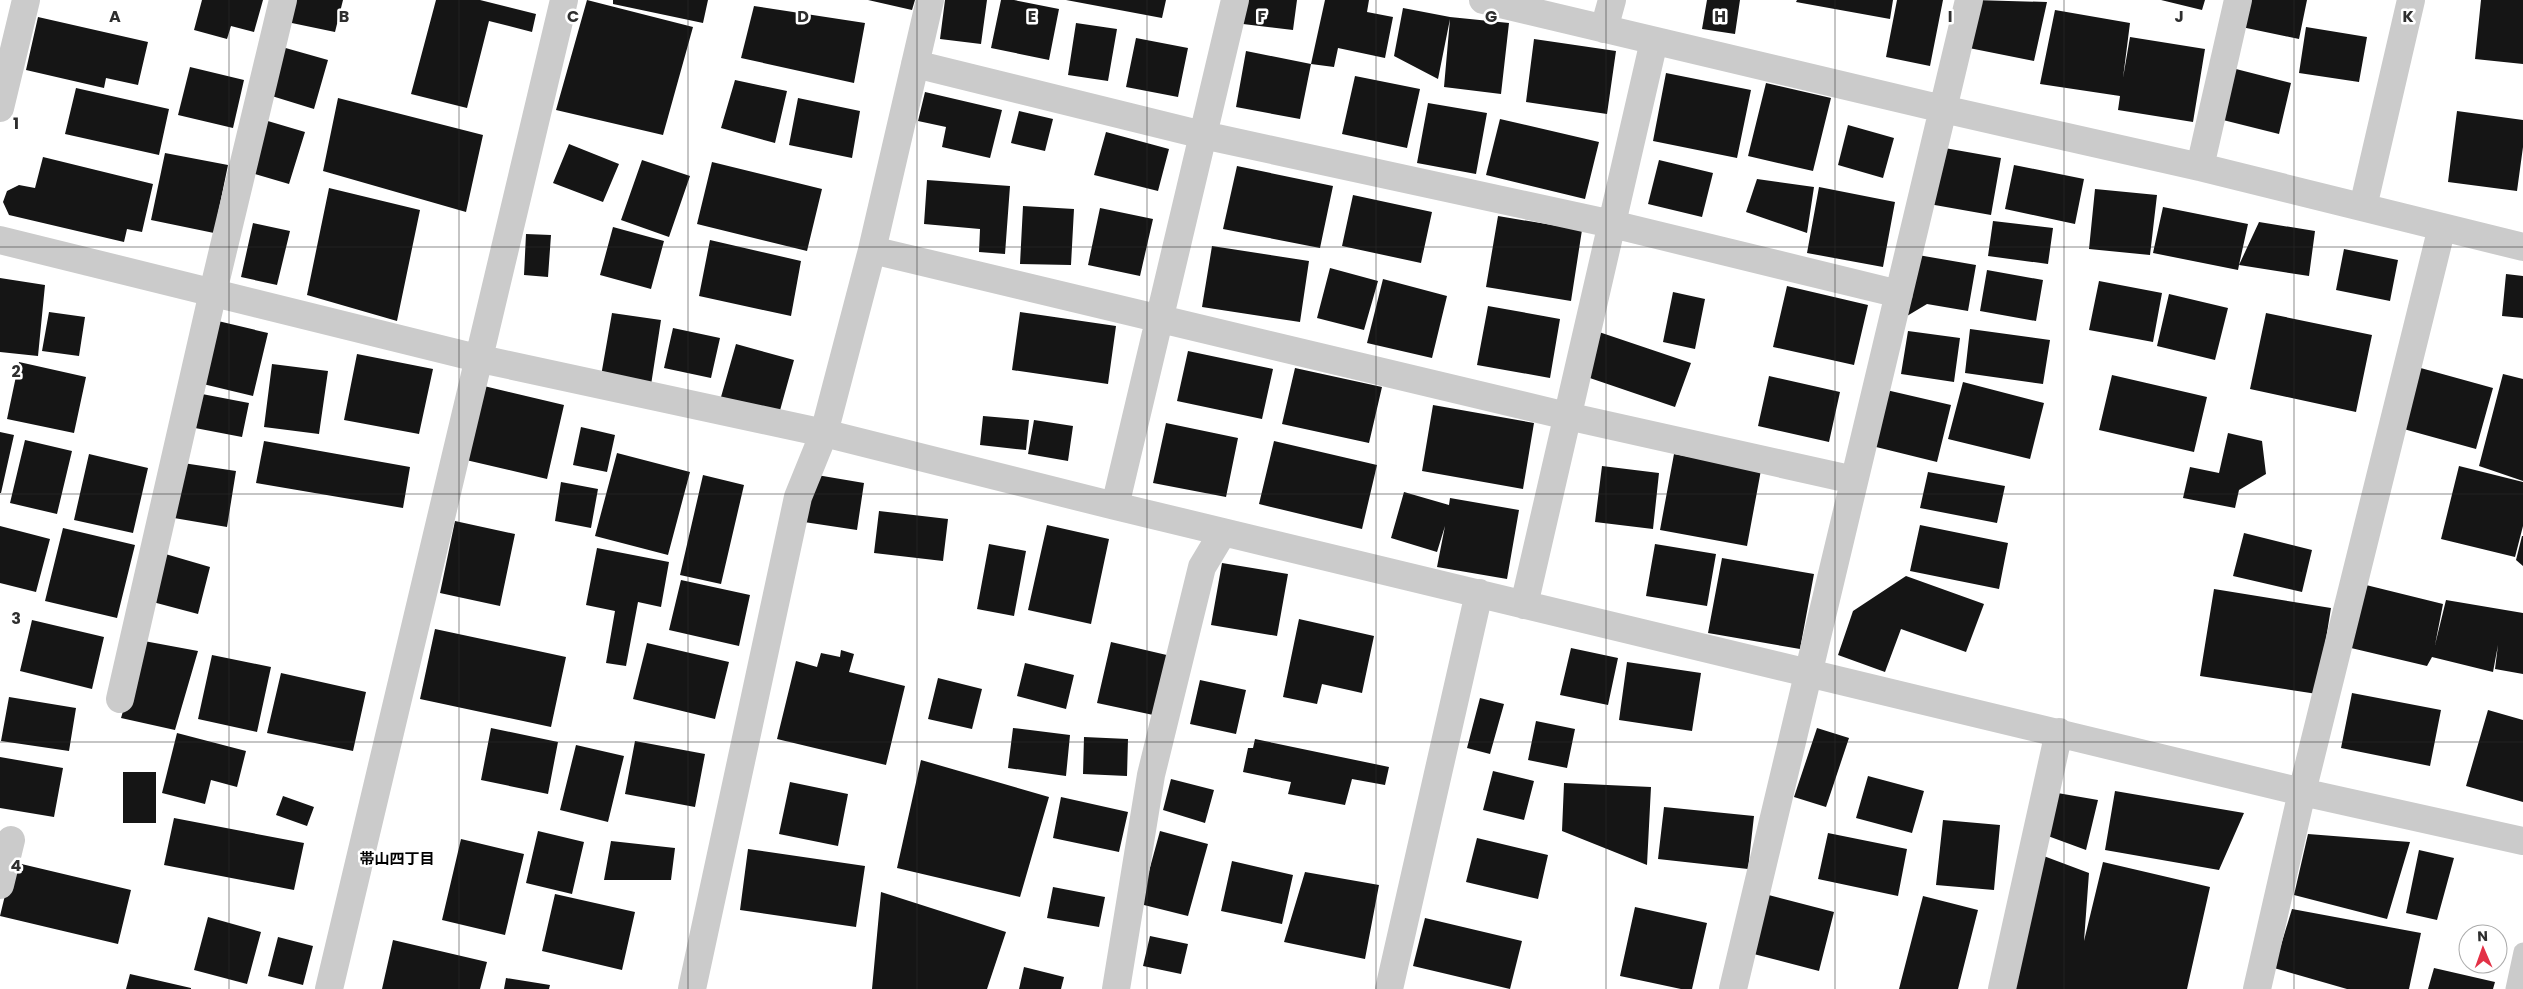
<svg xmlns="http://www.w3.org/2000/svg" width="2523" height="989" font-family="Poppins,'Noto Sans JP',sans-serif">
<rect width="100%" height="100%" fill="#fff"/>
<!-- building -->
<path fill="#151515" d="M202,0H263L254,32L231,26L227,39L194,30Z
M291,0H343L335,32L287,22Z
M436,0H480L536,14L532,32L489,21L467,108L411,94Z
M587,0L693,27L663,135L556,110Z
M613,0H708L703,23L613,4Z
M868,0H915L912,10Z
M945,0H987L981,44L940,39Z
M1001,0H1014L1059,9L1049,60L991,48Z
M1066,0H1166L1162,18Z
M1246,0H1297L1293,30L1243,24Z
M1325,0H1369L1367,12L1393,17L1385,58L1338,48L1334,67L1311,64L1300,119L1236,107L1246,51L1311,64Z
M1707,0H1740L1735,34L1702,29Z
M1797,0H1893L1890,19L1796,2Z
M1897,0H1943L1930,66L1886,57Z
M1974,0L2047,2L2034,61L1964,47Z
M2161,0H2205L2202,10Z
M2238,0H2307L2299,39L2232,25Z
M2481,0H2523V64L2475,59Z
M754,6L865,23L854,83L741,58Z
M1403,8L1450,17L1509,23L1501,94L1444,87L1450,19L1438,79L1394,56Z
M2055,10L2130,23L2123,78L2130,37L2205,49L2193,122L2118,110L2120,96L2040,84Z
M38,17L148,42L138,85L106,78L104,88L26,70Z
M1076,23L1117,29L1108,81L1068,75Z
M2306,27L2367,37L2359,82L2299,73Z
M1136,38L1188,48L1178,97L1126,87Z
M1534,39L1616,51L1607,114L1526,102Z
M275,45L328,60L314,109L262,93Z
M190,67L244,80L233,128L178,115Z
M2232,68L2291,83L2279,134L2219,119Z
M1666,73L1751,90L1737,158L1653,141Z
M1355,76L1420,89L1407,148L1342,134Z
M735,80L787,91L775,143L721,128Z
M1766,83L1831,98L1813,171L1748,156Z
M76,88L169,109L159,155L65,134Z
M925,92L1002,110L990,158L942,147L946,127L918,121Z
M338,98L483,135L466,212L323,171Z
M798,98L860,111L852,158L789,145Z
M1428,103L1487,113L1476,174L1417,163Z
M1019,111L1053,119L1045,151L1011,143Z
M2457,111L2523,120V147L2517,191L2448,182Z
M261,119L305,132L289,184L245,171Z
M1500,119L1599,142L1585,199L1486,175Z
M1848,125L1894,138L1883,178L1838,165Z
M1106,132L1169,149L1158,191L1094,175Z
M569,144L619,164L603,202L553,183Z
M1939,147L2001,158L1991,215L1929,204Z
M165,153L228,165L214,233L151,220Z
M43,157L153,184L142,232L127,229L124,242L9,215L3,202L7,191L19,185L35,188Z
M642,160L690,176L669,237L621,220Z
M1659,160L1713,173L1702,217L1648,204Z
M712,162L822,189L807,251L697,224Z
M2014,165L2084,179L2075,224L2005,209Z
M1237,166L1333,186L1320,248L1223,229Z
M1757,179L1814,187L1807,233L1746,212Z
M927,180L1010,186L1005,254L979,252L980,229L924,224Z
M1819,187L1895,202L1883,267L1807,253Z
M329,188L420,210L397,321L307,295Z
M2095,189L2157,195L2150,255L2089,249Z
M1353,195L1432,212L1421,263L1342,246Z
M1023,206L1074,209L1071,265L1020,264Z
M2163,207L2248,224L2239,265L2259,222L2315,231L2309,276L2239,265L2238,270L2153,253Z
M1100,208L1153,219L1140,276L1088,265Z
M1498,216L1582,230L1571,301L1486,287Z
M1993,221L2053,228L2048,264L1988,256Z
M253,223L290,231L277,285L241,277Z
M613,227L664,241L651,289L600,275Z
M526,234L551,235L548,277L524,275Z
M710,240L801,261L791,316L699,296Z
M1212,246L1309,261L1300,322L1202,307Z
M2344,249L2398,260L2390,301L2336,290Z
M1918,255L1976,265L1968,311L1927,304L1907,316Z
M1330,268L1378,281L1364,330L1317,318Z
M1987,270L2043,280L2036,321L1980,311Z
M2506,274L2523,276V318L2502,316Z
M0,278L45,285L38,356L0,352Z
M1383,279L1447,296L1432,358L1367,343Z
M2099,281L2162,293L2153,342L2089,330Z
M1787,286L1868,305L1854,365L1773,347Z
M1673,292L1705,299L1695,349L1663,342Z
M2169,294L2228,308L2215,360L2157,346Z
M1488,306L1560,319L1550,378L1477,365Z
M49,312L85,317L79,356L42,351Z
M1020,312L1116,326L1108,384L1012,370Z
M612,313L661,320L651,385L601,376Z
M2266,313L2372,335L2356,412L2250,389Z
M218,321L268,333L253,396L203,384Z
M673,328L720,338L711,378L664,368Z
M1970,329L2050,340L2043,384L1965,373Z
M1596,331L1691,363L1675,407L1581,375Z
M1908,331L1960,338L1954,382L1901,374Z
M736,344L794,360L779,414L721,397Z
M1188,351L1273,369L1262,419L1177,401Z
M357,354L433,369L419,434L344,420Z
M19,362L86,377L74,433L7,419Z
M272,364L328,371L319,434L264,427Z
M2417,367L2493,388L2476,449L2400,428Z
M1295,368L1382,387L1369,443L1282,424Z
M2503,374L2523,379V481L2479,466Z
M2112,375L2207,397L2194,452L2099,430Z
M1769,376L1840,392L1829,442L1758,426Z
M1963,382L2044,403L2030,459L1948,439Z
M484,386L564,405L547,479L466,460Z
M1882,389L1951,405L1937,462L1868,445Z
M202,394L249,403L242,437L195,428Z
M1433,405L1534,423L1523,489L1422,471Z
M983,416L1029,420L1026,450L980,445Z
M1034,420L1073,426L1068,461L1028,454Z
M1166,423L1238,438L1226,497L1153,483Z
M581,427L615,435L607,472L573,465Z
M0,432L14,435L1,493H0Z
M2228,433L2262,441L2266,474L2239,490L2235,508L2183,498L2190,467L2219,473Z
M25,440L72,451L57,514L10,503Z
M264,441L410,467L403,508L256,483Z
M1274,441L1377,465L1362,529L1259,504Z
M617,453L690,472L668,555L595,536Z
M89,454L148,468L133,533L74,520Z
M1674,454L1761,470L1747,546L1660,530Z
M183,463L236,471L227,527L174,518Z
M1602,466L1659,473L1653,529L1595,522Z
M2459,466L2523,482V526L2515,557L2441,539Z
M1928,472L2005,486L1997,523L1920,508Z
M811,474L864,483L857,530L804,522Z
M703,475L744,485L721,584L680,575Z
M561,482L598,489L591,528L555,521Z
M1404,492L1449,505L1450,498L1519,510L1507,579L1437,567L1445,526L1437,552L1391,538Z
M879,511L948,519L943,561L874,553Z
M455,521L515,534L500,606L440,593Z
M1047,525L1109,539L1091,624L1028,610Z
M1920,525L2008,543L1999,589L1910,571Z
M0,526L50,539L36,592L0,583Z
M63,528L135,545L117,618L45,601Z
M2244,533L2312,550L2302,592L2233,576Z
M2522,536H2523V566L2516,560Z
M989,544L1026,551L1014,616L977,609Z
M1655,544L1716,554L1707,606L1646,596Z
M597,548L669,562L661,607L638,602L626,666L606,663L615,611L586,605Z
M162,553L210,567L198,614L149,601Z
M1722,558L1814,574L1800,649L1708,633Z
M1222,563L1288,574L1277,636L1211,625Z
M1906,576L1984,604L1966,652L1901,629L1885,672L1838,655L1853,611Z
M681,580L750,595L739,646L669,630Z
M2366,585L2443,604L2435,645L2446,600L2523,613V674L2495,669L2498,645L2493,672L2432,657L2427,666L2351,648Z
M2214,589L2331,608L2317,694L2200,676Z
M1299,619L1374,636L1362,693L1322,684L1317,704L1283,697Z
M32,620L104,637L92,689L20,671Z
M435,629L566,657L551,727L420,699Z
M144,641L198,651L175,730L121,718Z
M1111,642L1171,656L1158,716L1097,703Z
M647,643L729,662L715,719L633,699Z
M1571,648L1618,658L1608,705L1560,695Z
M841,650L854,654L849,672L905,686L886,765L777,739L796,661L817,667L821,653L840,657Z
M212,655L271,667L257,732L198,719Z
M1627,662L1701,673L1692,731L1619,720Z
M1025,663L1074,675L1066,709L1017,696Z
M281,673L366,692L353,751L267,733Z
M938,678L982,689L972,729L928,719Z
M1200,680L1246,690L1236,734L1190,724Z
M2352,693L2441,710L2430,766L2341,748Z
M9,697L76,708L69,751L1,741Z
M1480,698L1504,704L1490,754L1467,748Z
M2488,710L2523,720V802L2466,786Z
M1536,721L1575,729L1567,768L1528,760Z
M491,728L558,742L548,794L481,780Z
M1013,728L1070,735L1066,776L1008,768Z
M1817,728L1849,738L1826,807L1794,797Z
M177,733L246,751L237,787L211,780L205,804L162,793Z
M1084,737L1128,739L1127,776L1083,774Z
M1255,739L1389,767L1385,785L1352,779L1345,805L1288,794L1291,782L1243,772L1248,748H1253Z
M635,741L705,754L695,807L625,794Z
M576,745L624,756L608,822L560,810Z
M0,757L63,768L54,817L0,808Z
M921,760L1049,797L1020,897L897,868Z
M1493,771L1534,781L1524,820L1483,810Z
M123,772H156V823H123Z
M1868,776L1924,791L1912,833L1856,818Z
M1171,779L1214,790L1205,823L1163,810Z
M790,782L848,794L838,846L779,834Z
M1564,783L1651,787L1647,865L1562,831Z
M2046,791L2098,800L2086,850L2037,832Z
M2115,791L2244,813L2219,870L2105,850Z
M283,796L314,807L307,826L276,815Z
M1061,797L1128,812L1119,852L1053,838Z
M1664,807L1754,816L1748,869L1658,859Z
M174,818L304,843L294,890L164,865Z
M1943,820L2000,825L1994,890L1936,885Z
M538,831L584,842L572,894L526,883Z
M1160,831L1208,844L1188,916L1140,904Z
M1828,833L1907,849L1898,896L1818,879Z
M2308,834L2410,842L2387,919L2294,895Z
M1477,838L1548,855L1538,899L1466,882Z
M461,839L524,854L505,935L442,920Z
M611,841L675,848L671,880H604Z
M748,849L865,866L856,927L740,910Z
M2419,850L2454,858L2437,920L2406,913Z
M2041,855L2089,873L2084,941L2103,862L2210,887L2187,989H2010Z
M1232,861L1293,875L1282,924L1221,911Z
M13,862L131,890L118,944L0,916Z
M1305,872L1379,885L1365,959L1284,942Z
M1053,887L1105,897L1099,927L1047,918Z
M881,892L1006,932L987,989H872Z
M1757,892L1834,912L1819,971L1742,951Z
M555,894L635,912L622,970L542,951Z
M1923,896L1978,910L1958,989H1899Z
M1635,907L1707,923L1692,989H1681L1620,976Z
M2292,909L2421,933L2409,989H2347L2274,968Z
M208,917L261,932L247,984L194,970Z
M1425,918L1522,941L1510,989L1413,966Z
M1150,936L1188,944L1181,974L1143,966Z
M278,937L313,946L303,985L268,976Z
M393,940L487,962L480,989H382Z
M1024,967L1064,977L1061,989H1019Z
M2434,968L2495,982L2493,989H2428Z
M130,974L191,988V989H126Z
M506,978L550,985L549,989H504Z"/>
<g fill="none" stroke-linecap="round" stroke-linejoin="round">
<!-- lane -->
<path stroke="#cbcbcb" stroke-width="19" d="M2515,989L2523,952"/>
<!-- street -->
<path stroke="#cbcbcb" stroke-width="28" d="M1483,0L1943,109L2200,167L2523,247
M1604,29L1612,0
M915,64L1203,135L1612,224L1899,294
M0,108L26,0
M2200,167L2238,0
M2363,207L2411,0
M0,240L481,359L824,433L1115,506L2302,792L2523,841
M872,250L1567,416L1854,480
M1115,506L1235,0
M1524,605L1654,41
M120,699L213,292L283,0
M0,885L11,840
M329,989L564,0
M692,989L798,497L824,433L872,250L930,0
M1116,989L1151,775L1202,567L1223,532
M1389,989L1479,593
M1733,989L1969,0
M2002,989L2059,732
M2257,989L2302,792L2442,227"/>
</g>
<!-- grid -->
<path fill="none" stroke="#2e2e2e" stroke-width="1" stroke-opacity="0.55" d="M229,0V989M459,0V989M688,0V989M917,0V989M1147,0V989M1376,0V989M1606,0V989M1835,0V989M2064,0V989M2294,0V989M0,247H2523M0,494H2523M0,742H2523"/>
<g text-anchor="middle" stroke-width="5" stroke-linejoin="round" paint-order="stroke">
<!-- neighbourhood labels -->
<g font-size="15" font-weight="bold" fill="#000" stroke="#fff">
<text x="397" y="864">帯山四丁目</text>
</g>
</g>
<g font-size="16" text-anchor="middle" font-weight="bold" fill="#2e2e2e" stroke="#fff" stroke-width="5" stroke-linejoin="round" paint-order="stroke">
<text x="115" y="22">A</text>
<text x="344" y="22">B</text>
<text x="573" y="22">C</text>
<text x="803" y="22">D</text>
<text x="1032" y="22">E</text>
<text x="1262" y="22">F</text>
<text x="1491" y="22">G</text>
<text x="1720" y="22">H</text>
<text x="1950" y="22">I</text>
<text x="2179" y="22">J</text>
<text x="2408" y="22">K</text>
<text x="16" y="129">1</text>
<text x="16" y="377">2</text>
<text x="16" y="624">3</text>
<text x="16" y="871">4</text>
</g>
<!-- north arrow -->
<g transform="translate(2483 949) rotate(358)"><circle r="24" fill="#ffffff" stroke="#ababab"/>
<path d="M0-4L9 19L0 12L-9 19Z" fill="#e33146"/>
<text y="-8" font-size="14" font-weight="bold" text-anchor="middle" fill="#2e2e2e">N</text>
</g>
</svg>
